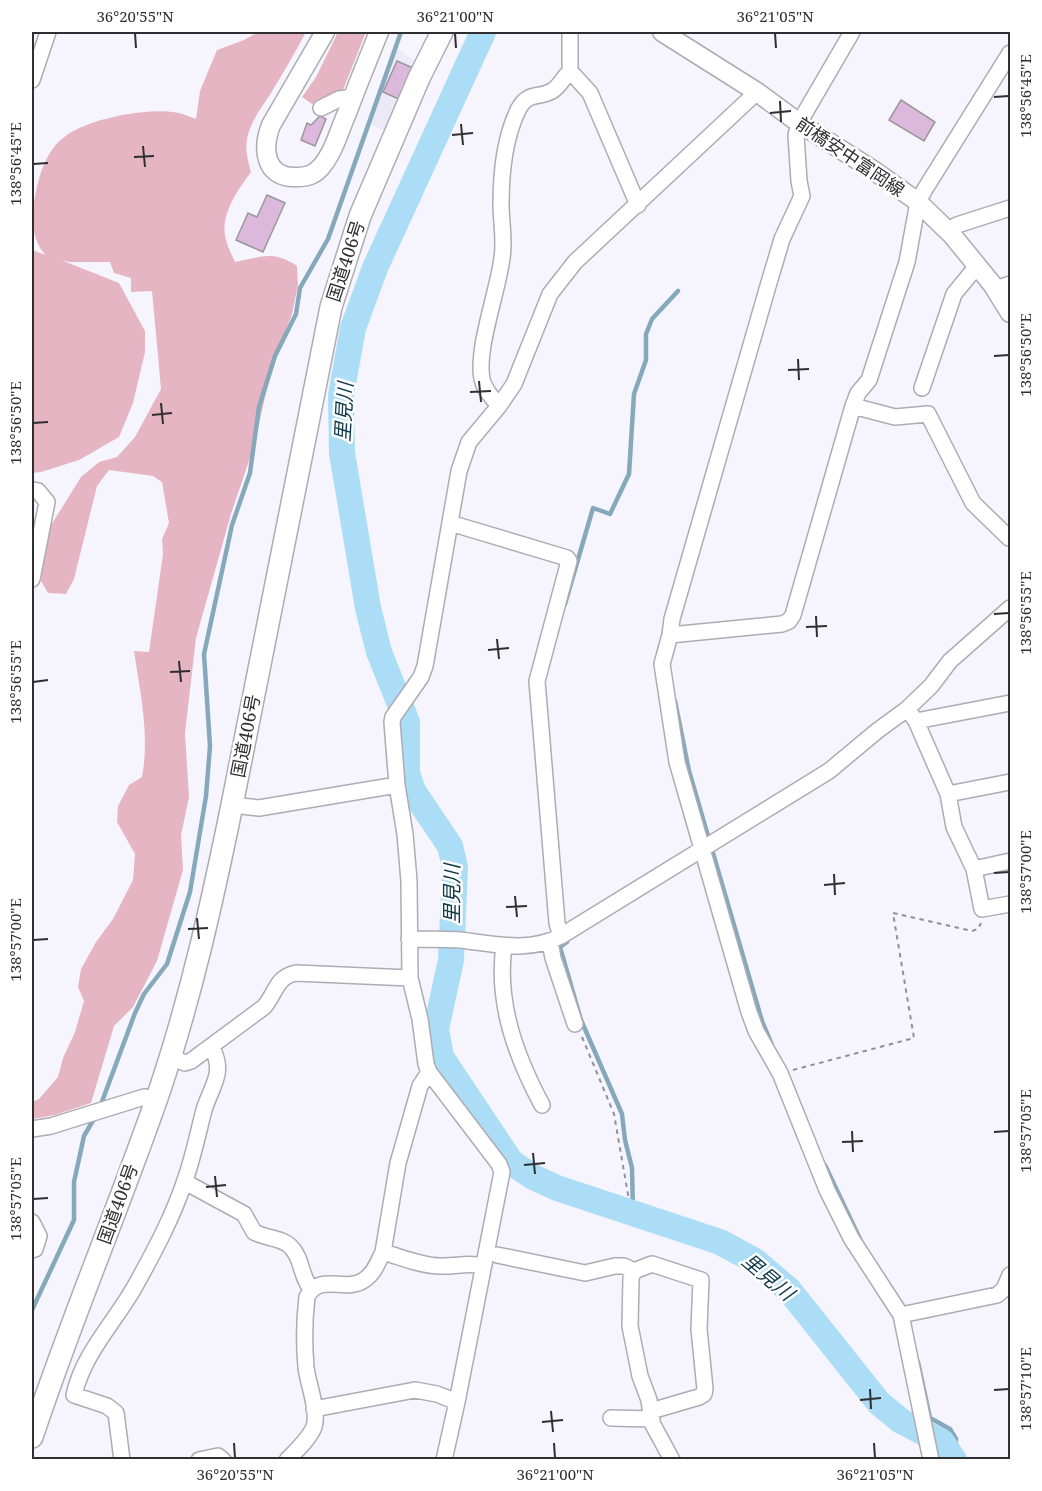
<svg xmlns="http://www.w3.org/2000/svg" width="1042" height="1491" font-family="'Noto Serif','Noto Sans JP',serif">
<rect width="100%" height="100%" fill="#f6f5fe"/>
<!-- built -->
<path fill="#ece9f9" d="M397,49L419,64L390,133L370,124Z"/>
<!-- green -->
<path fill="#e6b5c4" d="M258,32H306C295,53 283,73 271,93C262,107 250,122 247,139C245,150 248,161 251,172C238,190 219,215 226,240C228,248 232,255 235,262C262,257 273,250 297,266L298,285L292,314L272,366L254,446L231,514L196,638L185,733L189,797L181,835L183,870L157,961L133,1007L114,1026L91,1103L55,1115L32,1119V1102L39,1099L58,1077L63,1058L75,1032L84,1001L78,987L81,969L96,942L113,919L133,880L135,854L117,822L118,806L129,785L142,777C150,734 140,693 134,651L149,652L163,554L162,539L169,523L162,482L153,476L109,470L97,486L74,579L66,594L48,593L41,581L48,530L81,477L99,462L117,457L135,437L161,389L152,291L131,292V278L114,273L110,262H69L61,260L119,283L145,331V352L133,403L119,437L79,460L41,472L32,473V250L46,255C35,246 31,223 33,209C37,183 43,151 67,135C92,118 149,107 179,113C184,114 190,117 196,119L200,91L217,50L244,40Z
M338,32H366L341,95L312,104L302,97L316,77Z"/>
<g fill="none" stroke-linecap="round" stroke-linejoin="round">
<!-- stream -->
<path stroke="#86a8bb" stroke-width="4.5" d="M565,604L593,508L610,514L629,474L634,394L646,360V334L652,319L678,291
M675,701L689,771L762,1021L772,1045
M567,942L560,947L581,1020L622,1114L625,1140L632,1168L633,1213
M100,1107L135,1013L144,994L167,964L190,892L206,796L210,746L204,654L232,525L250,473L259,407L275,356L296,314L300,288L328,239L401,32
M825,1165L860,1239
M32,1310L74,1220V1182L84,1136L95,1117
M918,1362L930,1418L950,1429L956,1439L954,1459"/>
<!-- river -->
<path stroke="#acddf6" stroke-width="26" d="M483,32L375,268L353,328L341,395L342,453L368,608L379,652L407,722V773L413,791L450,846L455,867L451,960L436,1029L441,1057L511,1162L533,1177L557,1188L720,1242L755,1261L789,1290L879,1403L901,1421L942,1442L954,1460"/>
</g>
<!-- building -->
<path fill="#dcb9dc" stroke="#9c959c" stroke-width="1.5" d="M397,61L415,69L401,100L383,92Z
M901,100L935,122L924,141L889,120Z
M320,116L326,119L315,146L301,140L307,123L311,125Z
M267,195L285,203L263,252L236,240L248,213L257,217Z"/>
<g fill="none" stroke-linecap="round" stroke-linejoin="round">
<!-- minor casing -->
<g stroke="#adabb4" stroke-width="18">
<path id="minor" d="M570,32V71L590,93L638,205
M852,32L799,123L796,135L799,181L802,196L782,239L768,286L672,619L670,635L662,664L677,762L749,1012L756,1031L780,1073L827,1190L851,1238L901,1315L931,1460
M32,80L48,32
M321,108L339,99L353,97
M947,231L957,225L1010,208
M995,289L1010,284
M922,388L954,294L977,266
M499,406C493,398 484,390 482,379C476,349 498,291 502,258C505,240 501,222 501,204C501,172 504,139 518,110C528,91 537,99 552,91C559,87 564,77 570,71
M853,406L895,417L928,414L973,503L1009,538L1010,537
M32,490L38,491L47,502L32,579
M450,523L567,558L569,561L537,681L557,923L561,936
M670,635L782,624L789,621L793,615L853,406L858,393L869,380L907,262L918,202L925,189L1010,53
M907,709L916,721L948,794L954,827L974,869L982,909L1010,904
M916,721L1010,703
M948,794L1010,782
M232,805L259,808L397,785
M974,869L1010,861
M409,939C426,939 443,939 460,940C494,944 529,953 561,936L829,771L877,731L907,709L931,686L950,661L1010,608
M550,942L553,958L575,1024
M504,946C496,1003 516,1056 542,1105
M170,1057L185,1063L191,1061L264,1007C276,993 276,977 296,973L410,978
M32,1129L51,1126L144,1097L156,1099
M185,1182L244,1214L254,1232C264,1238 282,1238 290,1246C303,1258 300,1277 312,1290
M32,1222L39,1236L35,1249L32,1250
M383,1252C401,1257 421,1266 440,1266C455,1267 468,1262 483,1266
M497,1255L585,1273L615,1266H624L634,1271
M901,1315L997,1295L1004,1289L1010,1275
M314,1409L415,1390L437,1394L457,1402
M651,1411L699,1397L704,1394L705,1389L699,1329L701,1280L652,1264L634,1271L631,1278L630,1326L640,1376L649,1400L652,1423L672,1460
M611,1418L652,1419
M122,1460L116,1413L107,1406L74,1395C83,1354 114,1323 134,1288C153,1254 173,1217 185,1180C193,1158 198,1133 204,1110C212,1084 226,1073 211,1046
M199,1460L218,1456L223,1460
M287,1460C296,1451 309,1439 314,1427C319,1410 308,1385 306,1367C304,1344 304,1321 307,1297C319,1272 346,1293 364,1280C374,1274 378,1262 383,1252L398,1163L420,1086L429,1072
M444,1460L457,1402L502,1172L499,1164L429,1072L426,1064L420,1019L410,978L409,881L405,834L397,785L392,722L393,717L421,677L425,666L459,471L469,442L499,406L514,384L550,294L575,262L757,92"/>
</g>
<!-- major casing -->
<g stroke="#adabb4" stroke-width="21">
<path id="major" d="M325,32L271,125C262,148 264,179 297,177C307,177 314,175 321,167C334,152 339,131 347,113C357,86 368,59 379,32
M662,32L757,92L799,123L873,170L918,202L952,235L992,284L1010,313"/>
</g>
<!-- highway casing -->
<g stroke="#adabb4" stroke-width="24">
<path id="highway" d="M32,1437C70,1322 118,1210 158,1095C190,1001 212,903 232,805L331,307L360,216L419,78L442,32"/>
</g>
<!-- path -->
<path stroke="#919096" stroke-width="2" stroke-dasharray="4.5 4.5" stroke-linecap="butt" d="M582,1037L614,1114L629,1200
M793,1070L914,1038L893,913L972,931L978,929L981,923"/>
<!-- minor -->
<use href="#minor" stroke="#fff" stroke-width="15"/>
<!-- major -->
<use href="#major" stroke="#fff" stroke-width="18"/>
<!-- highway -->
<use href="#highway" stroke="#fff" stroke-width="21"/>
</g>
<!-- ticks -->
<path fill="none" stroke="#2f2e31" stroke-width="2" d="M135,33L136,48M455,33L456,48M775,33L776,48M994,97L1009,96M780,101L781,122M770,113L791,111M461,124L463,145M452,135L473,133M143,146L145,167M134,157L154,156M33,164L48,163M994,356L1009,355M798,359L799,380M788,370L809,369M479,381L481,402M470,392L491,391M161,403L163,424M152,415L172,413M33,423L48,422M994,614L1009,613M816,616L817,637M806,627L827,626M497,639L499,659M488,650L509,648M179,661L181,682M170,672L190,671M33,682L48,680M994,873L1009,872M834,874L835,895M824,885L845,883M515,896L517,917M506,907L527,906M197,918L199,939M188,929L208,928M33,940L48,939M852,1131L853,1152M994,1132L1009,1131M842,1142L863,1141M533,1153L535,1174M524,1165L545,1163M215,1176L217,1197M206,1187L226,1185M33,1199L48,1198M870,1389L871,1409M994,1390L1009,1389M860,1400L881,1398M551,1411L553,1432M542,1422L563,1420M234,1443L235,1458M554,1443L555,1458M874,1443L875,1458"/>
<g text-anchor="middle" stroke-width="5" stroke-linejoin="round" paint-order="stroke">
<!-- street labels -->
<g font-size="18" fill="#2f2e31" stroke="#fff">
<text transform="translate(850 157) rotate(34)" y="6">前橋安中富岡線</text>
<text transform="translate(346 261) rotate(-72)" y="6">国道406号</text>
<text transform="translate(246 736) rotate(-79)" y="6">国道406号</text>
<text transform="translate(118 1204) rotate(-70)" y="6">国道406号</text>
</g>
<!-- water labels -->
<g font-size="20" font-style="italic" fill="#103a4b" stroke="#fff">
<text transform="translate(344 412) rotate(-87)" y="7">里見川</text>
<text transform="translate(452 894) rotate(-90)" y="7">里見川</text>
<text transform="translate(768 1277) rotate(40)" y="7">里見川</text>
</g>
</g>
<!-- border -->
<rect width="1042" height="1491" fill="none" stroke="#ffffff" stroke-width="66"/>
<rect x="33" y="33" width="976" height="1425" fill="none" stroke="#2f2e31" stroke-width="2"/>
<g font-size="15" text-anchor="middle" fill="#2f2e31">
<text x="135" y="22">36°20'55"N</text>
<text x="455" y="22">36°21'00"N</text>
<text x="775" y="22">36°21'05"N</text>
<text transform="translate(1026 96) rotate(-90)" y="5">138°56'45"E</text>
<text transform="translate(16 164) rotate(-90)" y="5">138°56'45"E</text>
<text transform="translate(1026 355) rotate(-90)" y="5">138°56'50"E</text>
<text transform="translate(16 423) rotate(-90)" y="5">138°56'50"E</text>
<text transform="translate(1026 613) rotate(-90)" y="5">138°56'55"E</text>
<text transform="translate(16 682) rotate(-90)" y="5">138°56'55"E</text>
<text transform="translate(1026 872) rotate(-90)" y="5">138°57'00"E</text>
<text transform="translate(16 940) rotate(-90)" y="5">138°57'00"E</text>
<text transform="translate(1026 1131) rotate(-90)" y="5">138°57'05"E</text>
<text transform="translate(16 1199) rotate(-90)" y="5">138°57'05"E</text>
<text transform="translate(1026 1389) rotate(-90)" y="5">138°57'10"E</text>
<text x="235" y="1480">36°20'55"N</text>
<text x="555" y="1480">36°21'00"N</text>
<text x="875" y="1480">36°21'05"N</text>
</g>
</svg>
